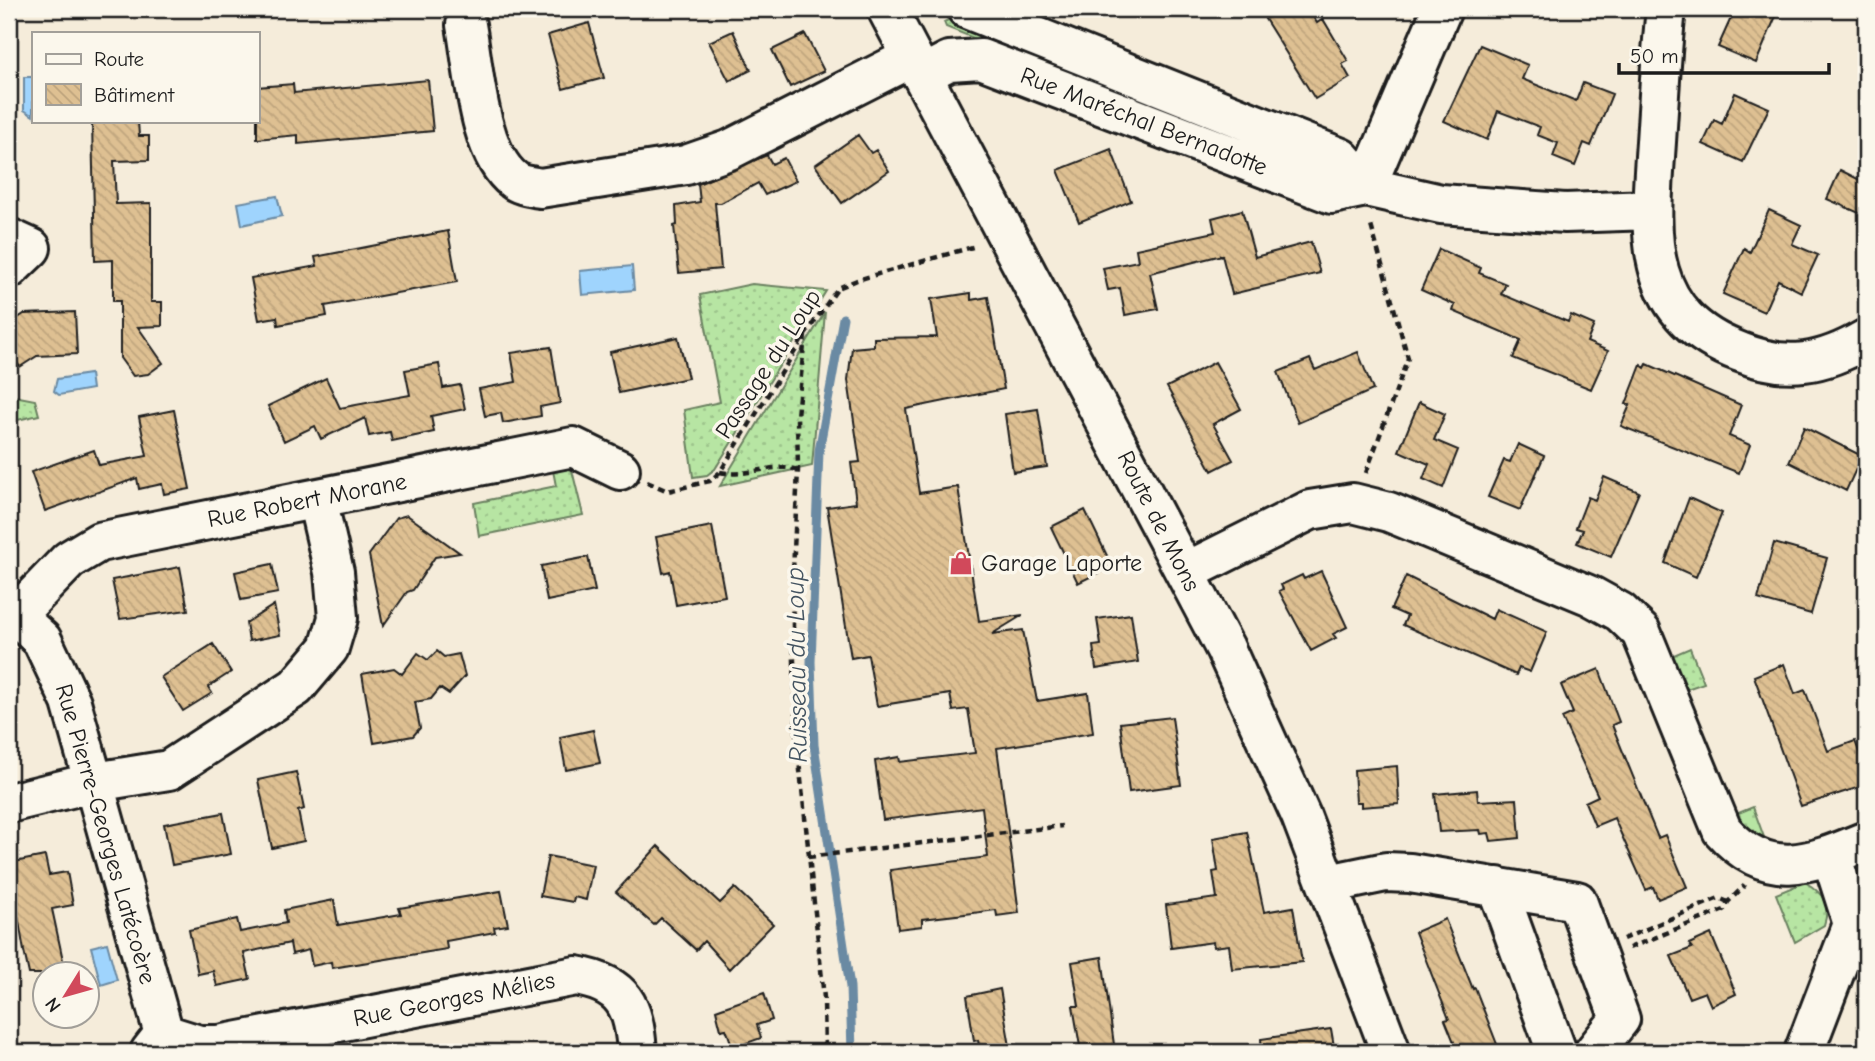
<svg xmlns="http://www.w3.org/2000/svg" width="1875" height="1061" font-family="'Comic Neue',sans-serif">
<defs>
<pattern id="grass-dots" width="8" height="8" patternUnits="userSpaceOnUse" patternTransform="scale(1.75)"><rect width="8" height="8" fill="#b7e5a3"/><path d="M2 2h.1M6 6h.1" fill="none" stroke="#9dc48c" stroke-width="1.8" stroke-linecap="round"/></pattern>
<pattern id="building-back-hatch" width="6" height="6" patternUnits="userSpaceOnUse" patternTransform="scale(1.75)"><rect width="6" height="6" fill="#dec092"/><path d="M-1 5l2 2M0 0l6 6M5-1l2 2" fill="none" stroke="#bea47d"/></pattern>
</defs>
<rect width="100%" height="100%" fill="#f5ecda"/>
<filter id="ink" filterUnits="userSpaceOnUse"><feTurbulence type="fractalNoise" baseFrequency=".0143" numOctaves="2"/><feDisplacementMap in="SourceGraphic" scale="14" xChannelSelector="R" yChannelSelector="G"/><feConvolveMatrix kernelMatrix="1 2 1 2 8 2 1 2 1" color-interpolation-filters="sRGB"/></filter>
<g filter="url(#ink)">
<!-- grass -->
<path fill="url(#grass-dots)" stroke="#6a8060" stroke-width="2" d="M950,19L1336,173L1331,181L946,27L944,22Z
M752,284L826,291L715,469L707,475L693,477L684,410L720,402L700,295Z
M825,312L812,466L720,486Z
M9,395L35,400L39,415L9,422Z
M552,465H562L572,470L583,515L479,536L474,503L556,486Z
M1690,648L1704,683L1684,690L1669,657Z
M1753,807L1765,840L1762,847L1731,816Z
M1805,882C1823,893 1831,904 1824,925L1795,942L1776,894Z"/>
<!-- water -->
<path fill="#9fd4fd" stroke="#6b8aa3" stroke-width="2" d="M24,77H33V116L24,110Z
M277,196L282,216L242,225L238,203Z
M632,266L634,290L582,295L580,271Z
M90,374L92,389L59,395L54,391L57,379Z
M107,943L117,980L101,985L91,947Z"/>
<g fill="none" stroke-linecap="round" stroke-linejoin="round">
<!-- stream -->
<path stroke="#6b8aa3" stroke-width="9" d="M843,318L819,451L811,662L814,745L850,987L852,1052"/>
</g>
<!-- building -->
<path fill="url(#building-back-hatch)" stroke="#1c1c1c" stroke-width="2" d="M1281,9H1308L1317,23L1323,19L1348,61L1342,64L1350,78L1315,99L1265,19Z
M1735,9H1779L1756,63L1718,47Z
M589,23L604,78L563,89L548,35Z
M733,31L751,70L729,81L709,42Z
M805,34L824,71L790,87L772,50Z
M1480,45L1528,65L1522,79L1576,101L1583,83L1612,94L1591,146L1584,143L1575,166L1553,157L1558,143L1537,135L1540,127L1498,111L1487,140L1444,121Z
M428,80L433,131L298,144V135L257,139V87L293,84L294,93Z
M1735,93L1769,108L1743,162L1703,144L1714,120L1722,124Z
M92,121H138L139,136H149V160L114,161L116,204L151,203V302H162V326L138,327L163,363L148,374L133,376L120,358V301H113V260L95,261Z
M858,135L871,153L876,150L889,171L842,203L815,165Z
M1111,149L1131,201L1079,222L1058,170Z
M767,155L772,164L784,158L796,181L765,195L758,183L721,203H715L721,269L679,273L674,226L677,225L676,206L700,202L698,184Z
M1840,170L1866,183V216L1827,199Z
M1242,210L1255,257L1311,242L1320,273L1232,294L1222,255L1150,273L1158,309L1125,315L1120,288L1108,290L1103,268L1138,261L1136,249L1215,232L1212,218Z
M1769,210L1801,225L1792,244L1818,255L1801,292L1778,280L1764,312L1723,294L1744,248L1750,252Z
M448,231L457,282L325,306L327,316L278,325L277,317L259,320L251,278L317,266L315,257Z
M1439,249L1481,268L1479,273L1506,284L1501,294L1568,322L1571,315L1594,325L1587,342L1608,351L1591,389L1513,358L1521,340L1453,311L1455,305L1421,290Z
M971,293V300L988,297L1004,389L906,409L919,493L958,487L979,621L1023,615L992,634L1023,630L1037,701L1088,693L1093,733L997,748L1019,913L997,916L996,910L965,914L922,919V926L898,929L890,870L988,857L982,807L883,820L875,761L899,757L900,762L975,753L968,709L953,711L950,694L877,706L868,655L851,658L827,507L856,503L851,463L860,462L848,380L852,348L874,346V338L937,337L931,299Z
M75,312L77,354L37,356L20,367L9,351V324L24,314Z
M678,337L688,378L619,393L610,352Z
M551,347L560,403L540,407L541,416L503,423L501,413L485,416L479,389L516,382L511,353Z
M1358,352L1373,390L1298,423L1278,372L1310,359L1315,370Z
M1215,362L1241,409L1213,424L1233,460L1212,471L1167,387Z
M439,364L443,388L460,385L465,409L431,416L434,432L392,441L390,432L369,436L365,418L321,439L315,426L284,441L268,406L326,378L340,408L410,395L405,370Z
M1647,364L1741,405L1729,436L1750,445L1739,473L1621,426L1630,405L1626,404L1641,365L1645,368Z
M1419,402L1445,414L1434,440L1458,450L1443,488L1423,479L1429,464L1399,451Z
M1038,409L1047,467L1013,472L1005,414Z
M174,410L190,489L164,494L162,484L139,489L137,478L45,511L31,472L94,450L99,465L147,456L139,417Z
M1804,427L1862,456L1846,491L1789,462Z
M1518,444L1544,456L1520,510L1488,497L1504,460L1510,462Z
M1604,477L1639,492L1611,557L1577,543L1583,530L1576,528L1588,497L1595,500Z
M1689,498L1722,513L1696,577L1665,563Z
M1085,510L1112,566L1078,583L1051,527Z
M407,515L460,553L435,557L413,590L407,592L383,626L369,555L396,518Z
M712,526L725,596L676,605L670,571L663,573L656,537Z
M1774,543L1827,558L1811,614L1758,599Z
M588,557L595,591L547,601L541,566Z
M272,564L278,593L241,600L235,572Z
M180,567L188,610L120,619L112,580Z
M1321,571L1347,627L1333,634L1336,638L1311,651L1279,591L1283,589L1281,585L1302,575L1304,579Z
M1406,576L1492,619L1496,609L1547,632L1530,672L1519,668L1516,675L1403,625L1407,616L1391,609Z
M274,605L280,635L249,641L246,623Z
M1131,614L1138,662L1096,669L1093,646L1101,645L1097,619Z
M213,644L231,672L208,687L212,693L183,711L161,677Z
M437,651L444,657L459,654L465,676L449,694L440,688L431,699L415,702L420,728L413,736L374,743L362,674L394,668L402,674L418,653L428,660Z
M1784,664L1795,694L1805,690L1828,751L1855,741L1866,770V785L1801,806L1754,676Z
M1599,669L1619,722L1612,725L1658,838L1665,835L1687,887L1658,899L1653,887L1646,890L1614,818L1595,826L1585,802L1598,796L1562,718L1573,713L1561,685Z
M1172,717L1181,785L1129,792L1120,723Z
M593,730L600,763L566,770L560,737Z
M1397,766L1399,804L1361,807V802H1356L1354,770Z
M296,772L304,809L298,811L304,841L272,848L258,780Z
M1477,790L1478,801L1517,799L1520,838L1491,841L1489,833L1481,834L1480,830L1439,832L1435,794Z
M223,813L231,854L172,865L164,824Z
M1247,832L1264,912L1293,907L1302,962L1232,969L1229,945L1214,947L1213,942L1171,948L1166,905L1217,898L1213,872L1218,871L1213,838Z
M658,846L720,903L735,888L773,924L729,969L704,941L696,950L661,918L654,925L616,892Z
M45,856L49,875L67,872L73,905L52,909L66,974H29L24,951L9,863Z
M548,856L593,865L586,900L574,897L573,902L540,896Z
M501,891L508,925L494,927L495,932L446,941L447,949L332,968L331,962L312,966L309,950L292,954L290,943L244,953L250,979L217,986L213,971L198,974L189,930L237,919L240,932L286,923L284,910L334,900L338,925L401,914L399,908Z
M1445,919L1473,989L1475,988L1500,1052H1458L1445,1020L1449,1019L1415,932Z
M1711,934L1736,994L1711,1006L1705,992L1689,998L1671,956L1692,948L1689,944Z
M1102,957L1115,1052H1081L1073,1006H1079L1072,962Z
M1000,989L1011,1052H980L978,1040L974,1041L967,996Z
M764,993L772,1020L757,1025L761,1038L733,1048L726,1029L721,1030L716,1010Z
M1331,1029L1335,1052H1262L1261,1039Z"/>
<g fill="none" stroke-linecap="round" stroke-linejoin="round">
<!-- minor casing -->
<g stroke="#1c1c1c" stroke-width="44">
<path id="minor" d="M967,9L1341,158L1366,187
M1666,9C1661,53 1659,97 1656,142C1650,231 1639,314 1740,352C1787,371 1823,364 1866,339
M466,25C474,68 478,153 514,180C520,185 531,186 540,188L686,165L729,150L912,57
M922,75L949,61L981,59L1332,194L1366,187L1441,204L1565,213L1651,210
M1366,187L1442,9
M9,238L31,248L9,269
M1186,572L1310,510L1353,503L1389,512L1591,596L1620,612L1641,632L1722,830C1768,882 1810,864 1866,841
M9,610L42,640L71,702L164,1034
M16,615L69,560L99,542L573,447L620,470
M9,803L95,782L169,770L296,687L329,648L338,618L334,572L317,499
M1328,884L1386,872L1410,873L1577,901L1620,1019L1594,1052
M1497,887L1557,1052
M150,1052L164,1034L199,1045H219L576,976C624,984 634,1006 637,1052
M1804,1052L1853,924L1831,855"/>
</g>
<!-- major casing -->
<g stroke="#1c1c1c" stroke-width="44">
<path id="major" d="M887,9L1225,648L1301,816L1391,1052"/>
</g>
<!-- path -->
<path stroke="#1c1c1c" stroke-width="4.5" stroke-dasharray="7 5" stroke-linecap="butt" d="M805,335L797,416L798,470L792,591L796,732L824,998L825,1052
M720,472C747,478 772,462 798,470
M1366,473L1408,358L1370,222
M647,482L668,491L710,481L720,472L805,335L838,288L857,280L976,246
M808,857L1062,826
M1623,939L1719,898L1728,902
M1629,948L1724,910L1728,902L1745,885"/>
<!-- minor -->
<use href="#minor" stroke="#fbf7ec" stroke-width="38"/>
<!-- major -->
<use href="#major" stroke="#fbf7ec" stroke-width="38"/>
</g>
</g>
<!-- icons -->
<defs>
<g id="shop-bare" transform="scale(1.89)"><path d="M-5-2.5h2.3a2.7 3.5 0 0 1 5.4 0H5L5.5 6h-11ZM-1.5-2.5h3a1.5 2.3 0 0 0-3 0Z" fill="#d1495b" stroke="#fbf7ec" stroke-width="2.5" paint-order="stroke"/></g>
</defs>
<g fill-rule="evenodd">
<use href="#shop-bare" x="961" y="563"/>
</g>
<g text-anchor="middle" stroke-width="7" stroke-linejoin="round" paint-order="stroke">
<!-- street labels -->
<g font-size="24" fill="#1c1c1c" stroke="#fbf7ec">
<text transform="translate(1144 121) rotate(21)" y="8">Rue Maréchal Bernadotte</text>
<text transform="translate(768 364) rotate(-57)" y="8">Passage du Loup</text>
<text transform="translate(307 500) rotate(-11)" y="8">Rue Robert Morane</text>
<text transform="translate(1159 521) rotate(63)" y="8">Route de Mons</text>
<text transform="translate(106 834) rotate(74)" y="8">Rue Pierre-Georges Latécoère</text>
<text transform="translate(454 999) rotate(-11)" y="8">Rue Georges Mélies</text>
</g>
<!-- poi labels -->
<g font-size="24" fill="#1c1c1c" stroke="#fbf7ec" text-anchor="start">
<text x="981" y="571">Garage Laporte</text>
</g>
<!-- water labels -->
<g font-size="26" font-style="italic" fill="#435360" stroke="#fbf7ec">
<text transform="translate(796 665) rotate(-91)" y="9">Ruisseau du Loup</text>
</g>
</g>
<!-- margin -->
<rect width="1875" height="1061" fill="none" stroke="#fbf7ec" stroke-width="35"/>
<rect x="18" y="18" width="1840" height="1026" fill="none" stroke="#1c1c1c" stroke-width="2.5" filter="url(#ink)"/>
<!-- legend -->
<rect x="32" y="32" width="228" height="91" fill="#fbf7ec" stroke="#a29f99" stroke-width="2"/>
<rect x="46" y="54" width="35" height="10" fill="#fbf7ec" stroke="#a29f99" stroke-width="2"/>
<text x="94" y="66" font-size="21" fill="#1c1c1c">Route</text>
<rect x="46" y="84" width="35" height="21" fill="url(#building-back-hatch)" stroke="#a29f99" stroke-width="2"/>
<text x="94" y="102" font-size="21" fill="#1c1c1c">Bâtiment</text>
<!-- north arrow -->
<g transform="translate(66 995) rotate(233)"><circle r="33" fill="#fbf7ec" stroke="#a29f99" stroke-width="2"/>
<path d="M0-5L12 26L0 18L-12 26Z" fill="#d1495b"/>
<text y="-10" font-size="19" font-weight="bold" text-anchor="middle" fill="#1c1c1c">N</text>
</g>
<!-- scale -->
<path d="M1619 63v10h210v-10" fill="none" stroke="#1c1c1c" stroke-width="3.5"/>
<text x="1630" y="63" font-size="21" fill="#1c1c1c" stroke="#fbf7ec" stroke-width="5" paint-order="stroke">50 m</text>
</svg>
